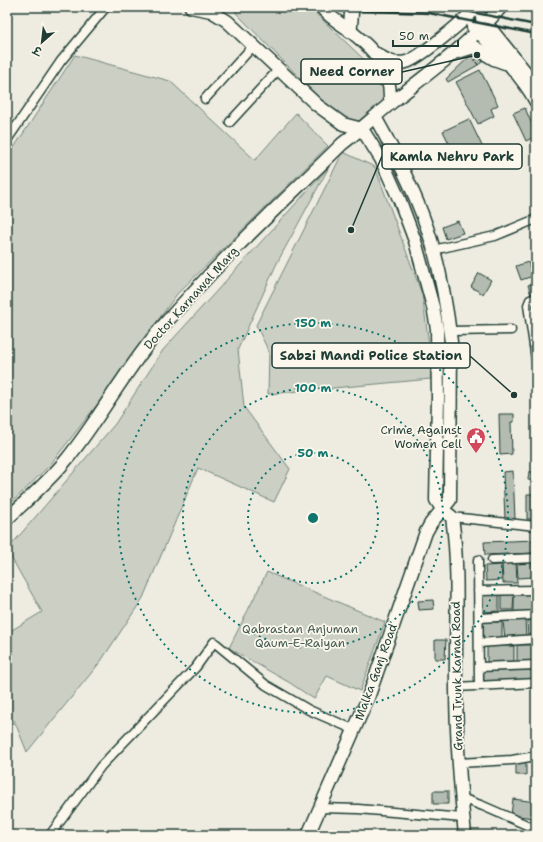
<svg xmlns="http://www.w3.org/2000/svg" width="543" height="842" font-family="'Shantell Sans','Playpen Sans Deva',sans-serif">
<rect width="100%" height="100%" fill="#eeece1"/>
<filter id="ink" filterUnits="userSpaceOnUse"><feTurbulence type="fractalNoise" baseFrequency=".025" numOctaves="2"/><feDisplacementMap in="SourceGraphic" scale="8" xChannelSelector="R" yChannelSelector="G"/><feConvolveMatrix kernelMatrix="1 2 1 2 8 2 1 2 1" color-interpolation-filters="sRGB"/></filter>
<g filter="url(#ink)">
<!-- green -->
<path fill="#cbcfc4" stroke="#75867c" d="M233,7H309L374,69L369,74L380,86L386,81C385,110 381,110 357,124L335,114L237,14Z
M75,55L170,81L255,160L296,113L328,146L177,294L96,406L50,465L9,505L7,502V158Z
M343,152L375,167L422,294L431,359V379L268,394L269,352L256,325Z
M329,167L277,263L238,349L244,407L290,469L274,502L198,468L143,598L101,661L27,752L14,720L7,722V633L42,612L7,550L115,424L163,350Z
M267,572L385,622L360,691L327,676L314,699L290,683L229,648Z"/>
<!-- building -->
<path fill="#b4bbb0" stroke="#1f3d34" d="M471,55L478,65L448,82L446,79Z
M481,55L486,59L478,65L475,60Z
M374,69L386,81L380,86L369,74Z
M480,70L498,105L491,109L494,116L478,124L456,82Z
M525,108L536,134V136L526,141L513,113Z
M469,119L484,150L458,162L443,131Z
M458,221L463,233L446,239L442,227Z
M528,262L533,276L521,280L516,266Z
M479,273L491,280L483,294L471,287Z
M536,282V293L531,295L528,285Z
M499,414H514V422H511L512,454L500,455Z
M513,471L515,519H505L503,472Z
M529,472H536V481L528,480Z
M527,494H536L535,519H527Z
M536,540V553L485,555L484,542Z
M532,562L533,577L518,578L517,563Z
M502,563H516L517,583H503Z
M501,565L502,580L486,581L485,566Z
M534,566H536V585H533Z
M501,591L514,592L513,610H501Z
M536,591V611L514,612V592Z
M482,595H499V611L483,612Z
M433,600L434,609L419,610L418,601Z
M525,620L526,638L505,639L503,621Z
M536,620V638H528L527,621Z
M483,622H502V639H483Z
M435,640H446L445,659H435Z
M517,645H533L534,662H517Z
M487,646H514V663L487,664Z
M481,670H536V680L481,681Z
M516,761H526V775H516Z
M433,791H448V804H433Z
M513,799L536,802L534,818L511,815Z"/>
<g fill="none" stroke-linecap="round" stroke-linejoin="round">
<!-- street casing -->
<g stroke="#1f3d34" stroke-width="11">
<path id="street" d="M205,99L254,45
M230,122L279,69
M7,140L61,61L106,7
M433,250L495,236L536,219
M536,298L530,300L528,305L536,360
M450,331L511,330
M452,517L536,526
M478,560L479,685
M492,560L536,558
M478,591L536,590
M479,618L536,615
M479,643L536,639
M479,667L536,665
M456,687L536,683
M459,763L512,760L536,756
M461,798L483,806L536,829
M320,808L358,809L463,818
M50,835L101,766L196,667L214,642L266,685L309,710L355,730"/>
</g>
<!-- secondary casing -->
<g stroke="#1f3d34" stroke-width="15">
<path id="secondary" d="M191,7L211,11L227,21L317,105L343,124L362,129
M321,7C328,15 336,21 345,27C373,48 392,66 390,104
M482,18L536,85
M473,27C495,48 522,75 536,102
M458,52L474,47L494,59L505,63
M377,54C385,60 395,65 406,62C419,59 466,19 477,7
M362,129L381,159L400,201L415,241L433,307L437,329L438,397L436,500L443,510L452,517C460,573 455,630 456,686C456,736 460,786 465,835
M7,519C27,500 49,481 67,459C101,417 126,368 162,327C218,262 281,204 342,144C359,131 375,116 391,103C430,72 469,44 501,7
M308,835L368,698L426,532L431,523L450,500L451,342C447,308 441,273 431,240C418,197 397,156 375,117"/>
</g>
<!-- primary casing -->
<g stroke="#1f3d34" stroke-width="16">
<path id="primary" d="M350,31L352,7"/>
</g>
<!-- street -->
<use href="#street" stroke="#fbf7ec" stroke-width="8"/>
<!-- secondary -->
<use href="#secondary" stroke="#fbf7ec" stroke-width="12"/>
<!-- primary -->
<use href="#primary" stroke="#fbf7ec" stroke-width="13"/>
<!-- rail -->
<path stroke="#1f3d34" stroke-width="2.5" d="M193,7L344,10L429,13L536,34
M446,7L536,25"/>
</g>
</g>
<!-- distance rings -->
<g fill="none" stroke="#0f766e" stroke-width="2" stroke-dasharray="2 4">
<circle cx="313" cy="518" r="65"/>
<circle cx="313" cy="518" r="130"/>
<circle cx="313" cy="518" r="195"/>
</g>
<!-- icons -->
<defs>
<g id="civic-pin" transform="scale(1)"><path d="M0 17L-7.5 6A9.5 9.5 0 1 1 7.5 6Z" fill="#d1495b" stroke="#fbf7ec"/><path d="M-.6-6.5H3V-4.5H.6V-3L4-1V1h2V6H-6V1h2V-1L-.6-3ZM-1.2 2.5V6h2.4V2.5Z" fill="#fff"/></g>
</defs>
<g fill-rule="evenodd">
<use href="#civic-pin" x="476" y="437"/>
</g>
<g text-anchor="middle" stroke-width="3.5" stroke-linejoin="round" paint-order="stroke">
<!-- street labels -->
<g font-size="12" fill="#1f3d34" stroke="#fbf7ec">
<text transform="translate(191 298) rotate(-48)" y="4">Doctor Karnawal Marg</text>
<text transform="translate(376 672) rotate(-70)" y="4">Malka Ganj Road</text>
<text transform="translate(457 676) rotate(-91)" y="4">Grand Trunk Karnal Road</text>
</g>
<!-- poi labels -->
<g font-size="12" fill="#1f3d34" stroke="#fbf7ec" text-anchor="end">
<text x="462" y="434">Crime Against<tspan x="462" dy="14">Women Cell</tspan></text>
</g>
<!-- park labels -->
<g font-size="12" fill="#415a51" stroke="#fbf7ec">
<text x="300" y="633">Qabrastan Anjuman<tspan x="300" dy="14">Qaum-E-Raiyan</tspan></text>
</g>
</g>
<circle cx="313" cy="518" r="6" fill="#0f766e" stroke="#fbf7ec" stroke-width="2"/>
<g font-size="12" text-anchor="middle" font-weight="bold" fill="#0f766e" stroke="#fbf7ec" stroke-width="3.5" stroke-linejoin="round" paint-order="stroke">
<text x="313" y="327">150 m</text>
<text x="313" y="392">100 m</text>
<text x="313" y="457">50 m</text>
</g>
<!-- callouts -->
<path fill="none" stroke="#1f3d34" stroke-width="1.5" d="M477 55L402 72M351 230L382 156M514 395L470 356"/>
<g fill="#1f3d34" stroke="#fbf7ec" stroke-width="1.5">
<circle cx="477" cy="55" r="4"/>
<circle cx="351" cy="230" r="4"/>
<circle cx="514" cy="395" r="4"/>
</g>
<g fill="#fbf7ec" stroke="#1f3d34" stroke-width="1.5">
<rect x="301" y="59" width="101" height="25" rx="4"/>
<rect x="382" y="144" width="140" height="25" rx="4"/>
<rect x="272" y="343" width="198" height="25" rx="4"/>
</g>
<g font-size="13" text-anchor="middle" font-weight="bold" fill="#1f3d34">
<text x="352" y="76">Need Corner</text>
<text x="452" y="161">Kamla Nehru Park</text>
<text x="371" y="360">Sabzi Mandi Police Station</text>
</g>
<!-- margin -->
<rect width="543" height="842" fill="none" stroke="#fbf7ec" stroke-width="24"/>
<rect x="12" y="12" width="519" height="818" fill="none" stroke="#1f3d34" stroke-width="1.5" filter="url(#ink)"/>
<!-- north arrow -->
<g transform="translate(42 42) rotate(208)" stroke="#fbf7ec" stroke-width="3" paint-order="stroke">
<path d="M0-3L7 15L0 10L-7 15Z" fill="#1f3d34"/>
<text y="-6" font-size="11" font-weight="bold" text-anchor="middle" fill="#1f3d34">उ</text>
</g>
<!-- scale -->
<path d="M393 40v6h65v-6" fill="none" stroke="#1f3d34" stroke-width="2"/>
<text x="399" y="40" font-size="12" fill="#1f3d34" stroke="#fbf7ec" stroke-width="3" paint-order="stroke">50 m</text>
</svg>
